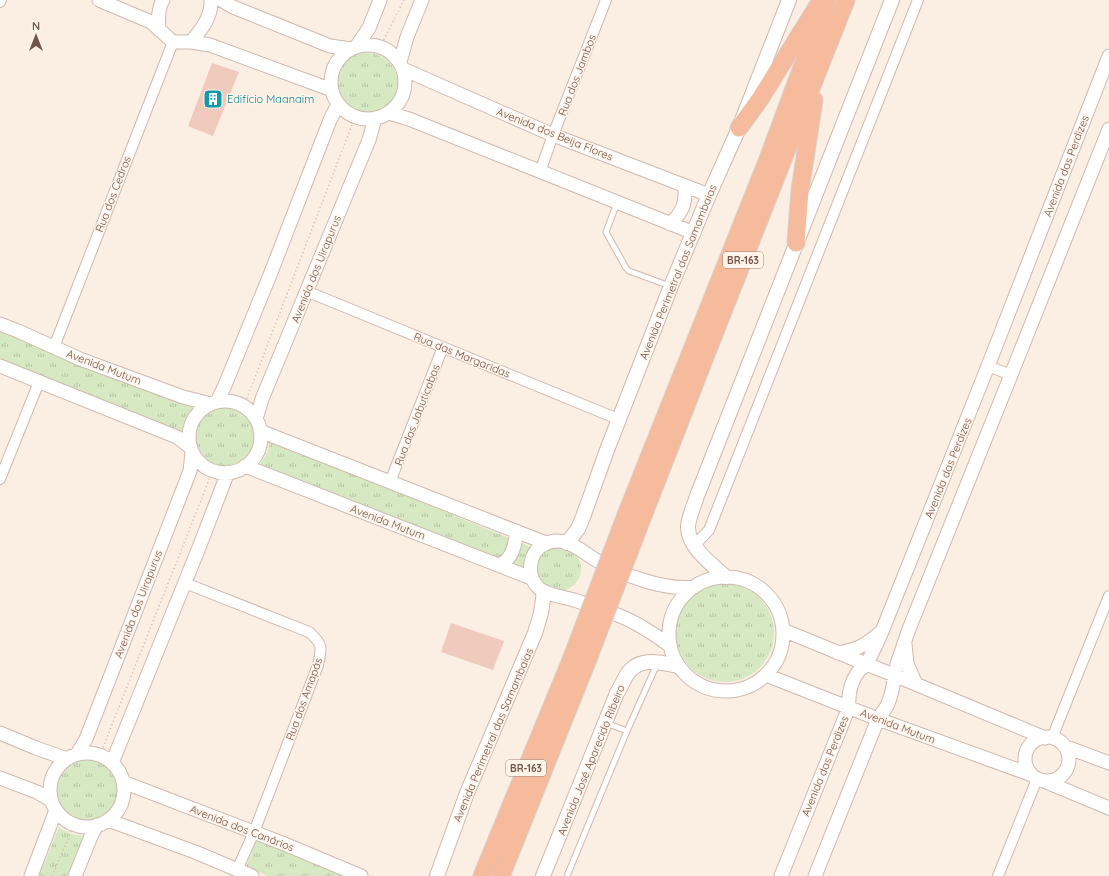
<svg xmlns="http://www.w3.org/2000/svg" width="1109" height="876" font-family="Quicksand,sans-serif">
<defs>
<pattern id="grass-tufts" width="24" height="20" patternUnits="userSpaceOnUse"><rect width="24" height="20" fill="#d7e9c3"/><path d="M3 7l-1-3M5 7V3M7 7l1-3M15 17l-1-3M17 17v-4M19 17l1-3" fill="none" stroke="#b3bfa0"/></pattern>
</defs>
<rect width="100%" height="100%" fill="#fbefe4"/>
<!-- grass -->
<path fill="url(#grass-tufts)" d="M336 84a31 31 0 1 1 62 0a31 31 0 1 1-62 0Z
M0,331L194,407C186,415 183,422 182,433L0,360Z
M194 437a31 31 0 1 1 62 0a31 31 0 1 1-62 0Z
M270,440L531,547C526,555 524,562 524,571L260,464C266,456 269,450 270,440Z
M537 569a22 22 0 1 1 44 0a22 22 0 1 1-44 0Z
M676 633a49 49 0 1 1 98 0a49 49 0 1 1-98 0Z
M54 790a33 33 0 1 1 66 0a33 33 0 1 1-66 0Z
M59,827C67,833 74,835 84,836L67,876H39Z
M257,840L345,876H268L246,867Z"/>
<!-- building -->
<path fill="#f0cabc" d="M212,63L239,72L213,136L188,126Z
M451,623L504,641L493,670L441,652Z"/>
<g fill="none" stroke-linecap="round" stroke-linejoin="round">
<!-- service casing -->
<g stroke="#cfb8ae" stroke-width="7">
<path id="service" d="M617,203L606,232L626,268L629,271L670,286
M606,723L627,731
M567,876L627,731L657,664"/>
</g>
<!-- minor casing -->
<g stroke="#cfb8ae" stroke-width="12">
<path id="minor" d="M0,2L1,0
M540,172L553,135L606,0
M306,291L618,419
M54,347L173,42
M988,366L1011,375
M0,479L39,382
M390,482L443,347
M694,546L709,530L918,0
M185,583L309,632C323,644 322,648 318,665L254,832L237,870
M1052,738L1109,596
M998,876L1037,779"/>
</g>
<!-- tertiary casing -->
<g stroke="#cfb8ae" stroke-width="15">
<path id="tertiary" d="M99,0L151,22L173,42H191L210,45L332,90
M221,0L233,7L330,46L351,49
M159,30C158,20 158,8 163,0
M191,42C201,30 212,17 211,0
M331 82a37 37 0 1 1 74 0a37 37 0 1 1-74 0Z
M356,47L369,28L380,0
M400,62L407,37L422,0
M403,69L553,135L709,195
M389,113L409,119L694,233
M670,224C683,212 686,203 685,186
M0,324L18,331L80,359L183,397L211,404
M0,366L177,437L190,447
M189 437a36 36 0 1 1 72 0a36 36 0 1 1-72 0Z
M217,402L225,385L270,275L330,120L338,104
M256,419L262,399L369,140L375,118
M260,431L546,543
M245,466L531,578
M499,565C512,560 516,544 516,531
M669 634a57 57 0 1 1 114 0a57 57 0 1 1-114 0Z
M783,630L866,664L894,675L1045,738
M905,644L907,664L916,684
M669,645C654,634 638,623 620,616C605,610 589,605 574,600C564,597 547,595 540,589C526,578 528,553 543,545C550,541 559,540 567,543C577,546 586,554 596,560C621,574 664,591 694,587
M838,653C858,649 865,646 881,632
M766,675L878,719L1032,775
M0,733L36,748L67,759
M1025 759a22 22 0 1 1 44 0a22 22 0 1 1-44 0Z
M1064,746L1109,763
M50 790a37 37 0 1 1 74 0a37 37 0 1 1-74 0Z
M77,754L86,739L190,471L192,452
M112,763L200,545L228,472
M0,778L37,792L51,800
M1044,781L1109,808
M123,782L282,843L361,876
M108,820L195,852L252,876
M31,876L56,810
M75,876L92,834L97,825
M781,876L849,707C848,694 850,683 858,672C861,669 864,666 867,663C873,652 878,641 883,629L988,366L1109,56
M815,876L878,719L887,706L890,698L892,691L897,664L909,629L1011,375L1109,129"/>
</g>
<!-- secondary casing -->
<g stroke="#d1b7ab" stroke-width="16">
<path id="secondary" d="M567,543L578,529L583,517L607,450L671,286L709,195L739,128L789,0
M726,577C712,565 687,546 688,526C689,516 694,506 697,496L892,0
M437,876L467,793L535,633L541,613L544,592
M543,876L617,693C620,688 623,682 626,676C638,656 659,662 678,666"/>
</g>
<!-- trunk casing -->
<g stroke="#d8cfcc" stroke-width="19">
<path id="trunk" d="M739,128L760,99L817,7
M796,243L800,190L814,100
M626,515L768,159L827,0
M641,521L707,352L846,0
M482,876L571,660
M501,876L586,664"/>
</g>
<!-- path -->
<path stroke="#d5aea0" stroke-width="1.5" stroke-dasharray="1 3" stroke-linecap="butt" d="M380,47L404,0
M244,406L355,117
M100,755L213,470
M52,876L74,825"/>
<!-- service -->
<use href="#service" stroke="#fff" stroke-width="5"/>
<!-- minor -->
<use href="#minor" stroke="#fff" stroke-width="10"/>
<!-- tertiary -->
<use href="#tertiary" stroke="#fff" stroke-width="13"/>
<!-- secondary -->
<use href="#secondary" stroke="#fff" stroke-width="14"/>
<!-- trunk -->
<use href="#trunk" stroke="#f6ba9d" stroke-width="17"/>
<!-- trunk-bridge casing -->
<g stroke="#d8cfcc" stroke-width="19" stroke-linecap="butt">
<path id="trunk-bridge" d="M571,660L626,515
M586,664L641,521"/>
</g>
<!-- trunk-bridge -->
<use href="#trunk-bridge" stroke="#f6ba9d" stroke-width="17"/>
</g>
<!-- icons -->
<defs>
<g id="building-square" transform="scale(1)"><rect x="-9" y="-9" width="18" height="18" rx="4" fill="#0f9aa8" stroke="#fef4ea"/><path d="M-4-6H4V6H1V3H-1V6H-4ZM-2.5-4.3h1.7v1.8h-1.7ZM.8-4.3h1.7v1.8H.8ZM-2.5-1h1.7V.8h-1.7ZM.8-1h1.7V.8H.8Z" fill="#fff"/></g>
</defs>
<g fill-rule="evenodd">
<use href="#building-square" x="213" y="99"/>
</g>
<g text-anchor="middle" stroke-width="3" stroke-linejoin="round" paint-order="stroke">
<!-- shield labels -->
<g fill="#fef4ea" stroke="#9d847a" stroke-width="1">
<rect x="723" y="252" width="40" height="16" rx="3"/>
<rect x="506" y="760" width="40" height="16" rx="3"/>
</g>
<g font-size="10" font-weight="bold" fill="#73544a">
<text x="743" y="264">BR-163</text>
<text x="526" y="772">BR-163</text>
</g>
<!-- street labels -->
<g font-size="11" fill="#73544a" stroke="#fef4ea">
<text transform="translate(577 75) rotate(-69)" y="4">Rua dos Jambos</text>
<text transform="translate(555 134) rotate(22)" y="4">Avenida dos Beija Flores</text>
<text transform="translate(1066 166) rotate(-69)" y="4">Avenida das Perdizes</text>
<text transform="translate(113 194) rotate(-69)" y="4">Rua dos Cedros</text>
<text transform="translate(316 269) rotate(-68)" y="4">Avenida dos Uirapurus</text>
<text transform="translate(678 272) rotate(-68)" y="4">Avenida Perimetral das Samambaias</text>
<text transform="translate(462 355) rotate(22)" y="4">Rua das Margaridas</text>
<text transform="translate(104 367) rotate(21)" y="4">Avenida Mutum</text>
<text transform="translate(417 415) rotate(-69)" y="4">Rua das Jabuticabas</text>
<text transform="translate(948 468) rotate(-68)" y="4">Avenida das Perdizes</text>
<text transform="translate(388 522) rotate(21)" y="4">Avenida Mutum</text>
<text transform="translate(138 604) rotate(-69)" y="4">Avenida dos Uirapurus</text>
<text transform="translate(304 699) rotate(-70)" y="4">Rua dos Amapás</text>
<text transform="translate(898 726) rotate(21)" y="4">Avenida Mutum</text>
<text transform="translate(493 735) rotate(-67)" y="4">Avenida Perimetral das Samambaias</text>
<text transform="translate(591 760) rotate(-68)" y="4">Avenida José Aparecido Ribeiro</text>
<text transform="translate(825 766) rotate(-68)" y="4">Avenida das Perdizes</text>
<text transform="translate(242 828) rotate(21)" y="4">Avenida dos Canários</text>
</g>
<!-- culture labels -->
<g font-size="11" fill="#0d838f" stroke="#fef4ea" text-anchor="start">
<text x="227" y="103">Edifício Maanaim</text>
</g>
</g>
<!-- north arrow -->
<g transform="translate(36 36)" stroke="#fef4ea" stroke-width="3" paint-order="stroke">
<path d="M0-3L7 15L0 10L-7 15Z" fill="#73544a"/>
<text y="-6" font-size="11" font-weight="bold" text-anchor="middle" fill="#73544a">N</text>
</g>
</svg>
